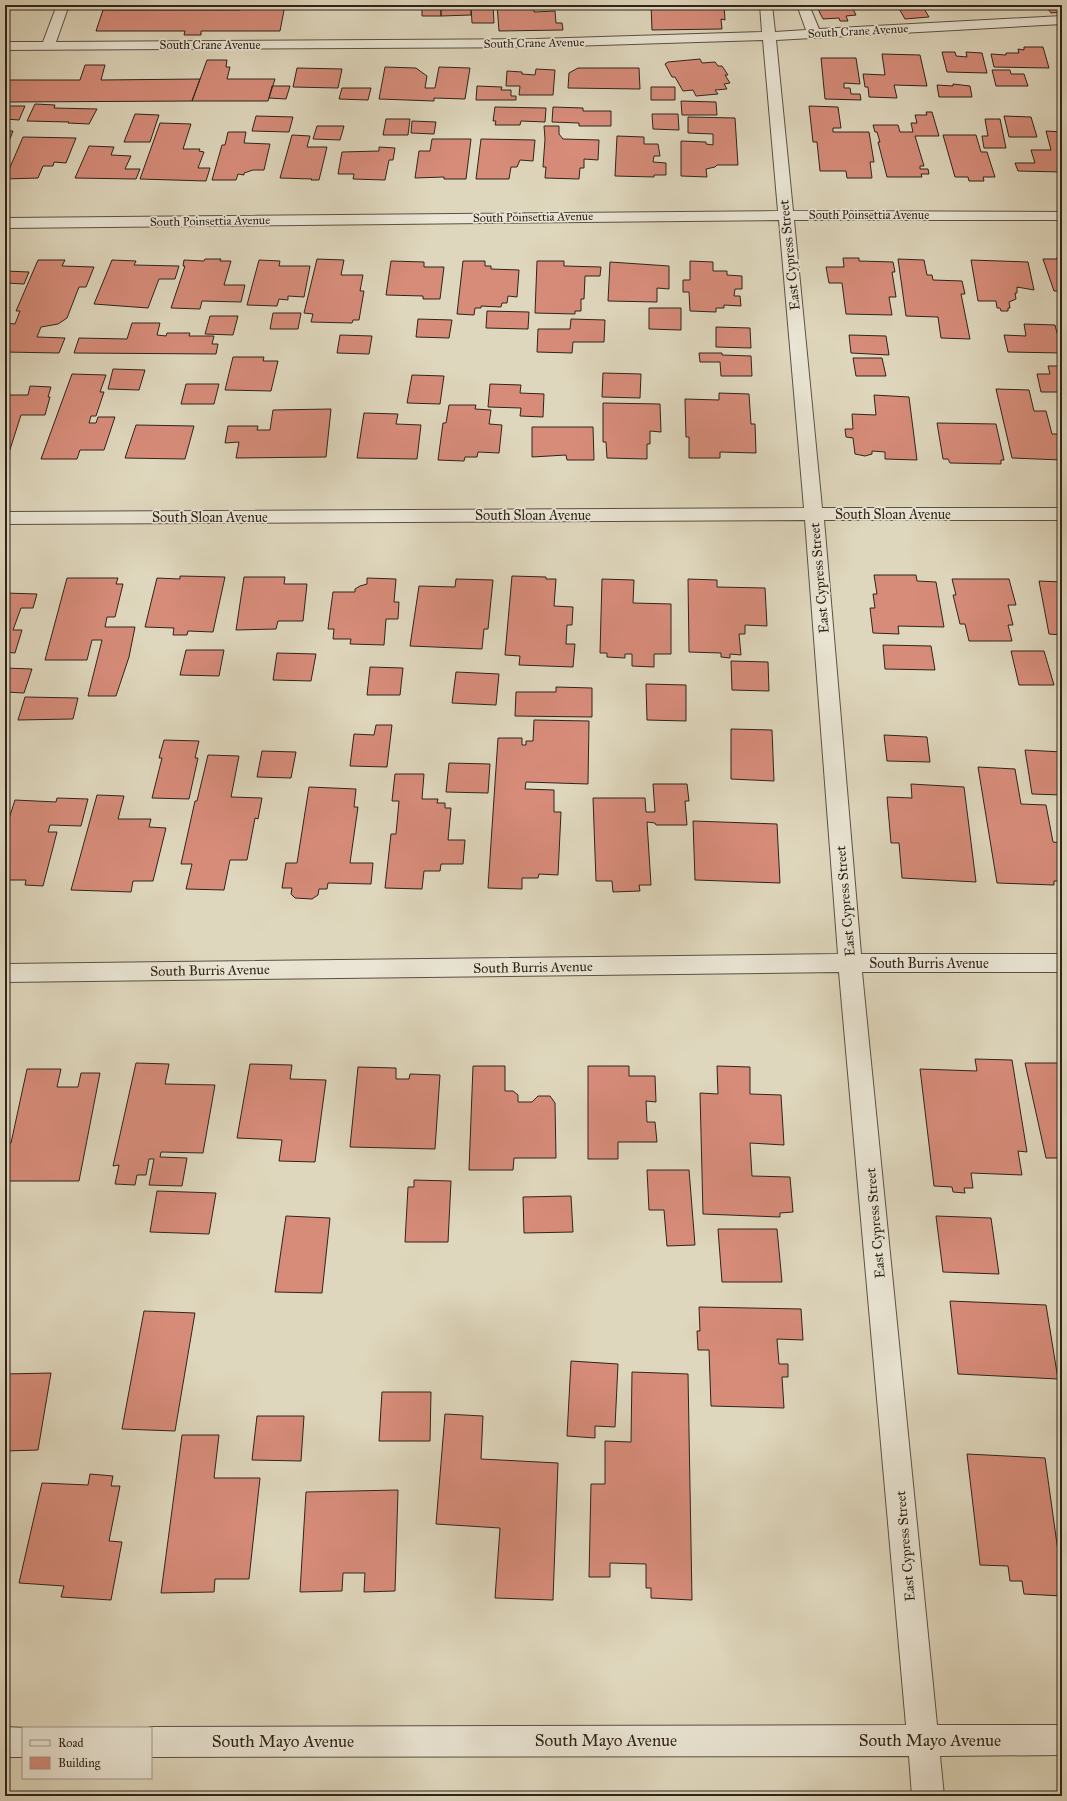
<svg xmlns="http://www.w3.org/2000/svg" width="1067" height="1801" font-family="'IM FELL Great Primer',serif">
<rect width="100%" height="100%" fill="#dfd7bd"/>
<filter id="stains"><feTurbulence type="fractalNoise" baseFrequency=".005" numOctaves="4"/><feColorMatrix values="0 0 0 0 .2 0 0 0 0 .09 0 0 0 0 .02 0 0 0 .5 -.17"/></filter>
<radialGradient id="worn" r=".72"><stop offset=".6" stop-color="#630" stop-opacity="0"/><stop offset="1" stop-color="#630" stop-opacity=".3"/></radialGradient>
<!-- building -->
<path fill="#d78c7a" stroke="#2f241a" d="M241,5H285L280,31H201V35H184L185,31H96L103,10H240Z
M422,5H441V16H422Z
M441,5H471V15L441,16Z
M471,5H493L494,23H472Z
M497,5H534V12L555,11L556,23H562L563,30L499,31Z
M651,5H724L725,20L721,19L722,29L652,30Z
M814,5H851L856,15L846,16L848,21H840L839,18L823,19L817,7Z
M897,5H922L929,17L905,19Z
M990,5H1014L1015,7L992,9Z
M1045,5H1062V12L1051,13Z
M1024,47H1043L1049,68L994,67L991,54L1006,55V53H1019L1018,49L1024,50Z
M942,52H955L956,56L967,57L966,52L982,53L987,73L947,72Z
M882,54L920,55L927,86L894,85L897,98L869,97L868,87H865L863,74L885,75Z
M821,58H856L860,84L844,83V88H850L851,94H860L861,100L825,99Z
M700,59L702,63L715,62L718,66H722L728,75H725L730,83L724,84L727,89L715,90L718,94L696,96L693,90L683,91L675,77H672L665,64L668,62Z
M207,60H227L226,67H230L227,79H275L268,101H192Z
M85,65H105L101,80L200,79L192,101L5,102V80H80Z
M385,67L416,68L427,76L425,88H435L439,67L470,68L465,99L434,98V101L379,99Z
M297,68L342,69L338,88L293,87Z
M578,68H639L640,89L568,88L569,73Z
M536,69L555,70L553,95H519L520,86H506L507,71L522,72V74L535,75Z
M992,70H1010L1011,74H1024L1028,86H996Z
M953,84L970,86L972,97H939L937,85L953,86Z
M272,86H290L286,99L269,98Z
M477,86L502,87L501,90H511V96H516V100H476Z
M651,87H675V100H651Z
M342,88H371L368,100L339,99Z
M681,101L716,102L717,115H682Z
M35,104L55,105L54,108L97,109L89,124L68,123L69,122L27,121Z
M5,106H25L19,120L5,119Z
M809,106L838,107L841,128H833V132H869L874,162H870L872,178H847L846,171H820L817,142H813Z
M495,107L546,108L545,122L521,121L520,125H495L496,121H493Z
M553,107L583,108V111H611V126H579V123L552,122Z
M926,112H932L939,136H915L924,166H920V169H928L929,174H921L922,177H887L878,142H880L877,132H875L873,125H898L900,132H913L911,123H917L915,115H927Z
M135,114L159,115L150,142H124Z
M652,114H678L679,130L653,129Z
M256,116L293,117L289,132L252,131Z
M1004,116L1031,117L1037,137H1009Z
M688,117L735,118L738,165H717L715,167L706,169L707,177L681,176V141L706,142V144L713,145V134L688,133Z
M386,119H410L408,135H383Z
M985,119H1000L1006,148H984L982,136H988Z
M412,121L436,122L434,134L411,133Z
M160,123L191,124L183,149H200L199,151L204,152L198,168H210L206,181L140,179Z
M317,126H344L340,140L313,139Z
M544,126H559V134L563,139L599,140L598,160L584,159V168H580L579,179L545,178L546,167H543L545,139Z
M5,131H13L7,146H5Z
M1046,131L1062,132V176L1061,172L1018,171L1015,163H1035L1031,150H1051Z
M228,132H246L244,143L270,144L264,170H253L244,173V175L238,174L236,180H212L222,145H225Z
M292,135L310,136L307,147H327L319,180H311L312,179L280,178Z
M943,135H976L981,152H987L995,177H983L984,181H969L968,177H955Z
M617,136L644,137V144H658L660,156H654L653,162L666,163V175H654V177L615,176Z
M23,137L76,138L66,163L54,162L53,166H43L38,178L5,179Z
M432,139H471L466,179H444V177L415,178L419,151H430Z
M481,139L535,140L533,161L520,160L517,167H511L509,179H476Z
M89,146L114,147L111,155L131,156L125,169H140L136,179L75,178Z
M379,147L395,148L393,160H389L385,180L353,179L354,174H338L342,152L379,151Z
M1057,257H1062V291H1054L1043,259H1057Z
M843,258H859V261L893,262L895,272H892L896,297H889L892,315L846,314L842,283H829L826,267H844Z
M205,259H221L220,261H231L224,285H245L241,302L202,301L200,309L171,308L185,266H183L184,260L204,261Z
M317,259L344,260L341,275H363L360,291H364L359,320H353L352,323L311,322L313,314L304,313Z
M898,259L924,260L927,275H932L933,280L962,281L965,294H961L970,339L941,338L938,317L906,316Z
M38,260H65L62,266L94,267L86,287H79L67,318L58,324L41,327L37,337L65,338L59,353L5,352V323L15,324L20,311H16Z
M112,260L136,261L134,265L179,266L175,279H159L148,308L94,304Z
M259,260L280,261L279,266H310L304,297L288,296V300L279,299L277,306L247,305Z
M971,260L1028,262L1034,290L1017,287V293H1015L1016,299L1009,302L1010,308H1008V311H1001L1000,308H997L996,301H978Z
M391,261L424,262V267H444L440,299H423V296L386,295Z
M463,261H485V266H491V269L519,270L517,297L508,296L507,303H502L501,307L481,306V308H475L474,315L457,314Z
M537,261H564V266L601,267L600,276H585L584,299H581V311H575V314L535,313Z
M690,261L713,262V271H727V275L742,276V289H735L734,296H740L741,306L724,305V308H716V312L690,311L689,292H683V280H690Z
M610,262L669,266V289L657,288V302L608,301Z
M5,271L29,272L24,284L5,283Z
M649,308H681V330L649,329Z
M487,311L529,312L528,329L486,328Z
M273,313H301L298,329H270Z
M210,316H238L233,335L205,334Z
M418,319L452,320L449,338L416,337Z
M571,319L605,320L604,342H573L572,353L537,352L538,329H570Z
M132,323H160L157,335L166,336L167,333H190L189,336H214L212,344H218L216,354L74,353L79,338L127,339Z
M1024,324L1055,325L1062,353L1008,352L1004,335L1026,336Z
M716,327L750,328L751,348L716,347Z
M340,335L372,336L369,354L337,353Z
M849,335L886,336L889,355L851,353Z
M699,353H722V355L751,356L752,376H721L720,362H700Z
M233,357H264L263,361H278L271,391L225,390Z
M853,358H882L886,376H856Z
M1048,366H1062V392H1041L1037,374H1050Z
M113,369L145,370L139,390L108,389Z
M603,373L641,374L640,398L602,397Z
M72,374L106,375L100,392H104L96,416H91L89,423H96L98,417H115L104,450H80L77,459H41Z
M412,375L444,376L440,404L407,403Z
M186,384H219L214,404H181Z
M490,384L521,385L520,393L544,394L543,417L520,416L521,408L488,407Z
M30,386L51,387L48,397H50L45,415H21L6,462H5V393H9L8,395H28Z
M996,389L1029,390L1034,411H1046L1052,434H1062V460L1012,458Z
M719,393L749,394L751,424H755L756,453L720,452V458H689V437H686L685,399L719,400Z
M874,395L909,397L917,460L885,459V452L872,451V454L865,456L855,454L853,438L846,437L845,429H853L852,414L876,415Z
M603,403L660,404L661,432L650,431V444H647V459L607,458L606,442H603Z
M449,405H476L475,409L491,410L489,424L502,425L499,453L478,452L477,457H465L464,461L438,460L443,423H446Z
M331,409L326,457L236,458L239,442L225,443L228,426H258L257,430H270L273,410Z
M364,413L398,414L396,424L421,425L417,459L357,458Z
M937,423L996,424L1004,460H1001V464L950,463L948,459H943Z
M136,425L194,426L185,459L125,458Z
M532,427H593L594,460H567L566,455L532,457Z
M874,575H916L917,581L936,582L944,627L898,626L899,634L873,633L870,608H875L873,594H877Z
M180,576L225,577L213,632L188,631L187,635H173L174,628L145,627L157,578L180,579Z
M512,576L546,577V579H556L554,606L573,607L572,625H567L566,644H575L573,667L519,665L520,656L505,655Z
M244,577H285L284,584H307L303,621H278L276,629L236,630Z
M67,578H118L116,584H123L115,617H107L105,627H135L129,657L116,696H88L102,640H92L87,660H45Z
M367,578L396,579L394,602H399L398,619H386L384,645L350,644L351,639H333L334,629H328L333,592H355V589L360,586L367,584Z
M456,579L493,580L488,629H484L482,649L410,646L419,586L455,587Z
M602,579L634,580L633,603L671,604V654H654V667L632,666V654H625V658L607,657V653H600Z
M688,579L717,580V587L765,588L767,626L745,625V634H739L741,655L730,654V658L721,657V653L689,652Z
M952,579H1009L1016,605H1008L1013,625H1008L1012,641H969L965,624H960L953,595H956Z
M1039,581L1062,582V635L1049,634Z
M5,593L37,594L33,608H21L13,630H22L15,653L5,652Z
M883,645L931,646L935,670L885,669Z
M186,650H224L219,676L180,675Z
M1011,651H1044L1054,685H1019Z
M277,653L316,654L311,681L273,680Z
M731,661L768,662L769,691L732,690Z
M370,667L403,668L400,695H367Z
M5,668L32,669L24,693L5,692Z
M456,672L499,674L496,705L452,703Z
M646,684L686,685V721L647,720Z
M556,687L592,688V717L515,716L516,692H556Z
M25,697L78,698L73,719L18,720Z
M534,720L589,721L588,784L526,782L525,789L554,790V812H561L558,875L539,874L538,878H522V889L488,888L498,738H522V745H526V741H533Z
M376,725H392L387,767L350,766L354,734L374,735Z
M731,729L772,730L774,781L731,779Z
M884,735L927,737L930,762L887,761Z
M164,740L199,741L195,758H198L189,799L152,798L162,758H159Z
M1025,750L1062,752V795L1032,794Z
M262,751L296,752L291,778L257,777Z
M208,755L239,756L231,797L262,798L258,819L255,818L247,860H230L224,890L186,889L192,864H181L195,801H197Z
M449,763L490,764L488,793L446,792Z
M978,767L1015,769L1021,804L1046,805L1053,842L1062,843V881H1054V885L997,883Z
M395,774H424L422,799H438L437,803H445V808H451L448,840H465L463,864H441L440,871H424L422,889L385,888L391,834H396L399,801H392Z
M653,784H687L689,801H685L687,825H656L655,823L647,822L651,885H639L640,891L613,892L612,881H596L593,798H645L646,812H655Z
M911,784L964,787L976,882L902,878L899,843H891L887,797L912,798Z
M309,787L356,789L354,807H358L350,863H373L371,884L328,883L327,889H319L318,895L312,899L295,898L291,894L292,888H282L286,863H297Z
M97,795L124,796L118,819H151L149,827L166,828L153,881H133L131,892L71,890Z
M57,798L88,799L81,826L50,825L48,832H57L43,886L25,885L26,880H5V831L15,800L56,802Z
M693,821L777,824L780,883L695,880Z
M975,1059L1012,1060L1027,1152L1018,1151L1022,1175L971,1173L973,1188H964L965,1193L953,1192L952,1187L934,1186L920,1069L977,1071Z
M136,1063L169,1064L165,1084L215,1085L203,1153L161,1152L160,1157L187,1158L182,1186L149,1185L154,1159H149L146,1175H137L135,1185L115,1184L119,1165L113,1166Z
M1025,1063H1060L1062,1073V1158H1046Z
M250,1064L292,1065L290,1079L326,1080L315,1162L279,1161L282,1140L237,1138Z
M473,1066H505V1091H513L518,1095V1102H532L538,1096H550L555,1103L556,1158H514L513,1170H469Z
M588,1066H629V1076H655L656,1102L646,1101L647,1122H655L657,1142H618V1159H588Z
M717,1066L750,1067V1094L781,1095L784,1145L750,1143L752,1176L790,1177L793,1212L780,1213V1217L703,1214L700,1093L718,1094Z
M358,1067L396,1068V1079H409L410,1074L440,1075L435,1149L350,1147Z
M27,1069H61L57,1087H78L81,1073H100L79,1181H5V1149L7,1143H11Z
M647,1170H689L695,1245L667,1246L664,1210H649Z
M414,1180L451,1181L448,1242H405L408,1187H414Z
M157,1191L216,1193L209,1234L150,1232Z
M571,1196L573,1232L524,1233L523,1197Z
M286,1216L330,1218L322,1293L275,1292Z
M936,1216L991,1218L999,1274L943,1272Z
M718,1229H777L782,1282H722Z
M950,1301L1046,1305L1058,1379L958,1374Z
M699,1307L801,1309L803,1340L777,1339L779,1364H788V1377H782L784,1408L711,1406L709,1350H698L697,1331H700Z
M144,1311L195,1313L175,1431L122,1429Z
M571,1361L618,1364L615,1427L595,1426V1438L567,1436Z
M632,1372L688,1374L692,1600L651,1598V1588H646V1564L610,1563V1577H589L591,1484H605V1441L631,1442Z
M51,1373L38,1450L5,1451V1374Z
M382,1392H431L430,1441H379Z
M445,1414L483,1416L481,1459L558,1463L553,1600L495,1598L500,1528L436,1524Z
M257,1416H304L301,1461L252,1460Z
M182,1435H219L214,1478H260L249,1579H215L214,1592L161,1593Z
M967,1454L1045,1458L1062,1580V1596L1024,1594L1022,1581H1010L1008,1566L980,1565Z
M90,1474L113,1476L111,1486H120L109,1541L122,1542L111,1600L61,1597L64,1586L19,1583L42,1483L88,1485Z
M398,1490L395,1591L364,1592L365,1573H343L342,1591L300,1592L306,1492Z"/>
<g fill="none" stroke-linecap="round" stroke-linejoin="round">
<!-- minor casing -->
<g stroke="#5b5143" stroke-width="2">
<path id="minor" d="M57,5H69L56,42L536,39L762,32L760,5H772L775,32L806,30L797,5H809L819,29L1062,16V24L776,40L793,211L1062,212V220H794L822,508H1062V520H824L861,954H1062V972H862L937,1725H1062V1755L940,1756L944,1796H912L909,1756L151,1757V1728H148L151,1727L906,1725L839,972L5,982V964L838,954L805,520L5,524V512L804,508L779,220L5,228V218L778,211L763,40L536,47L5,50V42H43Z
M5,1727L26,1728H23V1757H5Z"/>
</g>
<!-- minor -->
<use href="#minor" fill="#eae5d4" fill-rule="evenodd"/>
</g>
<g text-anchor="middle" stroke-width="3.5" stroke-linejoin="round" paint-order="stroke">
<!-- far-street labels -->
<g font-size="12" fill="#2f241a" stroke="#eae5d4">
<text transform="translate(858 31) rotate(-3)" y="4">South Crane Avenue</text>
<text transform="translate(534 43) rotate(-1)" y="4">South Crane Avenue</text>
<text x="210" y="49">South Crane Avenue</text>
<text x="869" y="219">South Poinsettia Avenue</text>
<text transform="translate(533 217) rotate(-1)" y="4">South Poinsettia Avenue</text>
<text transform="translate(210 221) rotate(-1)" y="4">South Poinsettia Avenue</text>
</g>
<!-- street labels -->
<g font-size="14" fill="#2f241a" stroke="#eae5d4">
<text transform="translate(789 255) rotate(-96)" y="5">East Cypress Street</text>
<text x="893" y="519">South Sloan Avenue</text>
<text x="533" y="520">South Sloan Avenue</text>
<text x="210" y="522">South Sloan Avenue</text>
<text transform="translate(819 578) rotate(-95)" y="5">East Cypress Street</text>
<text transform="translate(845 901) rotate(-95)" y="5">East Cypress Street</text>
<text x="929" y="968">South Burris Avenue</text>
<text transform="translate(533 967) rotate(-1)" y="5">South Burris Avenue</text>
<text transform="translate(210 970) rotate(-1)" y="5">South Burris Avenue</text>
<text transform="translate(875 1223) rotate(-95)" y="5">East Cypress Street</text>
<text transform="translate(905 1546) rotate(-95)" y="5">East Cypress Street</text>
</g>
<!-- near-street labels -->
<g font-size="17" fill="#2f241a" stroke="#eae5d4">
<text x="606" y="1746">South Mayo Avenue</text>
<text x="930" y="1746">South Mayo Avenue</text>
<text x="283" y="1747">South Mayo Avenue</text>
</g>
</g>
<!-- margin -->
<rect width="1067" height="1801" fill="none" stroke="#dfd7bd" stroke-width="20"/>
<rect x="6" y="6" width="1055" height="1789" fill="none" stroke="#2f241a" stroke-width="2"/>
<rect x="10" y="10" width="1047" height="1781" fill="none" stroke="#2f241a"/>
<!-- legend -->
<rect x="22" y="1727" width="130" height="52" fill="#eae5d4" stroke="#9f988a"/>
<rect x="30" y="1740" width="20" height="6" fill="#eae5d4" stroke="#9f988a"/>
<text x="58" y="1747" font-size="12" fill="#2f241a">Road</text>
<rect x="30" y="1757" width="20" height="12" fill="#d78c7a" stroke="#9f988a"/>
<text x="58" y="1767" font-size="12" fill="#2f241a">Building</text>
<rect width="100%" height="100%" filter="url(#stains)"/>
<rect width="100%" height="100%" fill="url(#worn)"/>
</svg>
